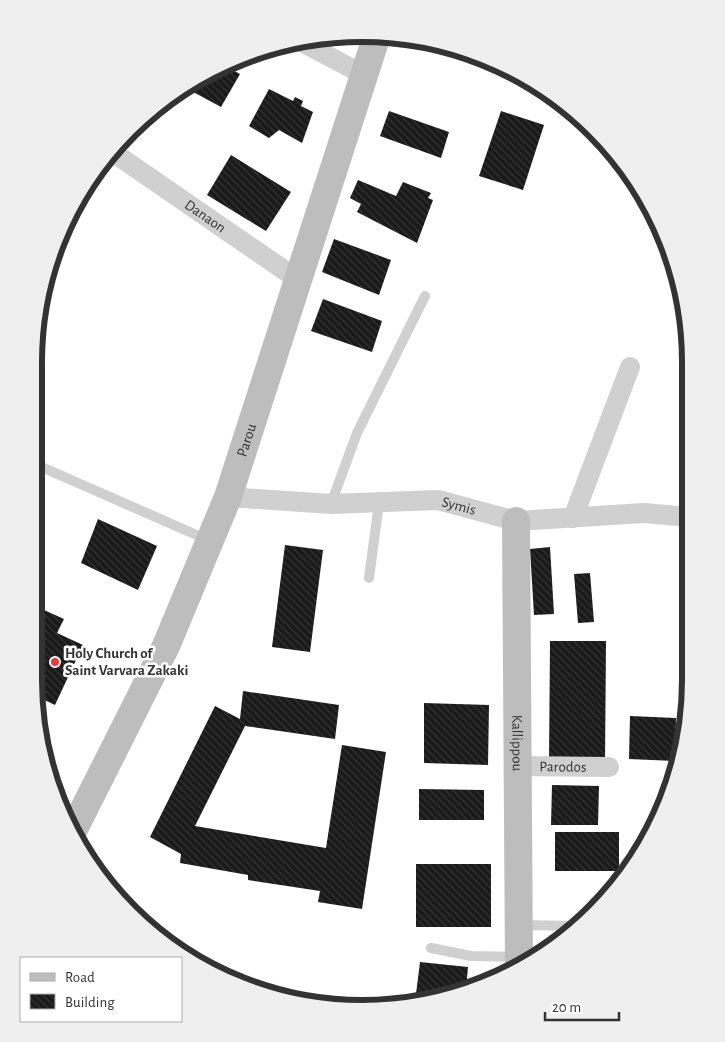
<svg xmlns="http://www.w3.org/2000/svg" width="725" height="1042" font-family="'Alegreya Sans',sans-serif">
<defs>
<pattern id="building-back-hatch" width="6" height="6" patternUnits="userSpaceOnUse" patternTransform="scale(1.25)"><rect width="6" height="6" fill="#1a1a1a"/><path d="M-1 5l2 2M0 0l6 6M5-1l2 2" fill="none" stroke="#333"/></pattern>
</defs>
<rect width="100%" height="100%" fill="#fff"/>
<!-- building -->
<path fill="url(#building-back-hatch)" d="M234,60L229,68L240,74L221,107L184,87Z
M269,89L293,101L295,97L303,101L301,106L313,112L302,143L279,130L269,138L249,126Z
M389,111L449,132L441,158L380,136Z
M501,111L544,125L523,190L479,176Z
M231,155L291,192L266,231L207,195Z
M358,180L396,196L403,182L431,193L428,198L433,200L417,243L357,212L361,204L350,198Z
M334,239L391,260L379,295L322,272Z
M323,299L382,321L372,352L311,331Z
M98,519L157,546L138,590L81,563Z
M285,545L323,550L310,652L272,647Z
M550,547L554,614L534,615L530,549Z
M590,573L594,622L578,623L574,574Z
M35,606L64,619L57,633L83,645L55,705L36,696L34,680Z
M550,641H606L605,762L549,761Z
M243,691L339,705L335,739L245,726L195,826L326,848L342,745L386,752L362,909L318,902L320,891L248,880V875L180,863L181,854L150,837L215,706L240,719Z
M424,703L489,705L488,765L424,763Z
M630,716L676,718L675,761L629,759Z
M552,785L599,786L598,825H551Z
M419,789L484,790V820H419Z
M555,832H619V871H555Z
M416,864H491V927H416Z
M420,962L468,967L466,989L426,1002H415Z"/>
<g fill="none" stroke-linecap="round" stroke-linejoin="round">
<!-- path -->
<path stroke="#cdcdcd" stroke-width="3" stroke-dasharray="2.5 2.5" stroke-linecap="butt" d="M87,858V855"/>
<!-- lane -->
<path stroke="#d0d0d0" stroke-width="10" d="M37,465L208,540
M331,504L357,433L425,296
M369,578L379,503
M520,925L576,926
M431,948L471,956L518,957"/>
<!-- street -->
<g stroke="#d0d0d0" stroke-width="20">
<path d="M298,40L364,75"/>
<path id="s1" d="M114,153L297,279"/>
<path id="s2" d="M228,497L331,504L438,500L516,521L644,513L689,517"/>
<path d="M573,518L630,367"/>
<path id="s3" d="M518,766L609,767"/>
</g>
<!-- secondary -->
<g stroke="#bdbdbd" stroke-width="28">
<path id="s4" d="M516,521L519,966"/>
<path id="s5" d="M74,829L166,646L228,497L377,35"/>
</g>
</g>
<!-- markers -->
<circle fill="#e63946" stroke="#fff" stroke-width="2" cx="55" cy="662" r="5"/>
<g text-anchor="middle" stroke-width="5" stroke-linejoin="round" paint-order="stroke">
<!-- street labels -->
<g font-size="15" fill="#333" stroke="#fff">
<text dy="5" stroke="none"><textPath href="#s1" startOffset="111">Danaon</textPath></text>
<text dy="5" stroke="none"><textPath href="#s5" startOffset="426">Parou</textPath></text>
<text dy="5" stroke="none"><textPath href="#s2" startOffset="232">Symis</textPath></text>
<text dy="5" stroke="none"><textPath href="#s4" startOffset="222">Kallippou</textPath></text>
<text dy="5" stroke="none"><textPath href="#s3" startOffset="45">Parodos</textPath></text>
</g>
<!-- poi labels -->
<g font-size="15" font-weight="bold" fill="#333" stroke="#fff" text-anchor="start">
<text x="65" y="658">Holy Church of<tspan x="65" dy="17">Saint Varvara Zakaki</tspan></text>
</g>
</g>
<!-- crop -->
<path d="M0 0H725V1042H0ZM362 42H362A320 320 0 0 1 682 362V680A320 320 0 0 1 362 1000H362A320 320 0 0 1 42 680V362A320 320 0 0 1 362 42Z" fill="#efefef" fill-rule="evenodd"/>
<path fill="none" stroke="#333" stroke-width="6" d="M362 42H362A320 320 0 0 1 682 362V680A320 320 0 0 1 362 1000H362A320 320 0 0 1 42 680V362A320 320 0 0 1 362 42Z"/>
<!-- legend -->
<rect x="20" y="957" width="162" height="65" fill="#ffffff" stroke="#adadad"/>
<rect x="30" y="973" width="25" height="8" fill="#bdbdbd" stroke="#adadad"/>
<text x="65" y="982" font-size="15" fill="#333333">Road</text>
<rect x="30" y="994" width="25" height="15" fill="url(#building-back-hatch)" stroke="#adadad"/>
<text x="65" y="1007" font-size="15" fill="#333333">Building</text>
<!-- scale -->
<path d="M545 1012v8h74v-8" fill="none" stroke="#333333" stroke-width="2.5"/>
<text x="552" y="1012" font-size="15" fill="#333333" stroke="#ffffff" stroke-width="4" paint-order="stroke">20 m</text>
</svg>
